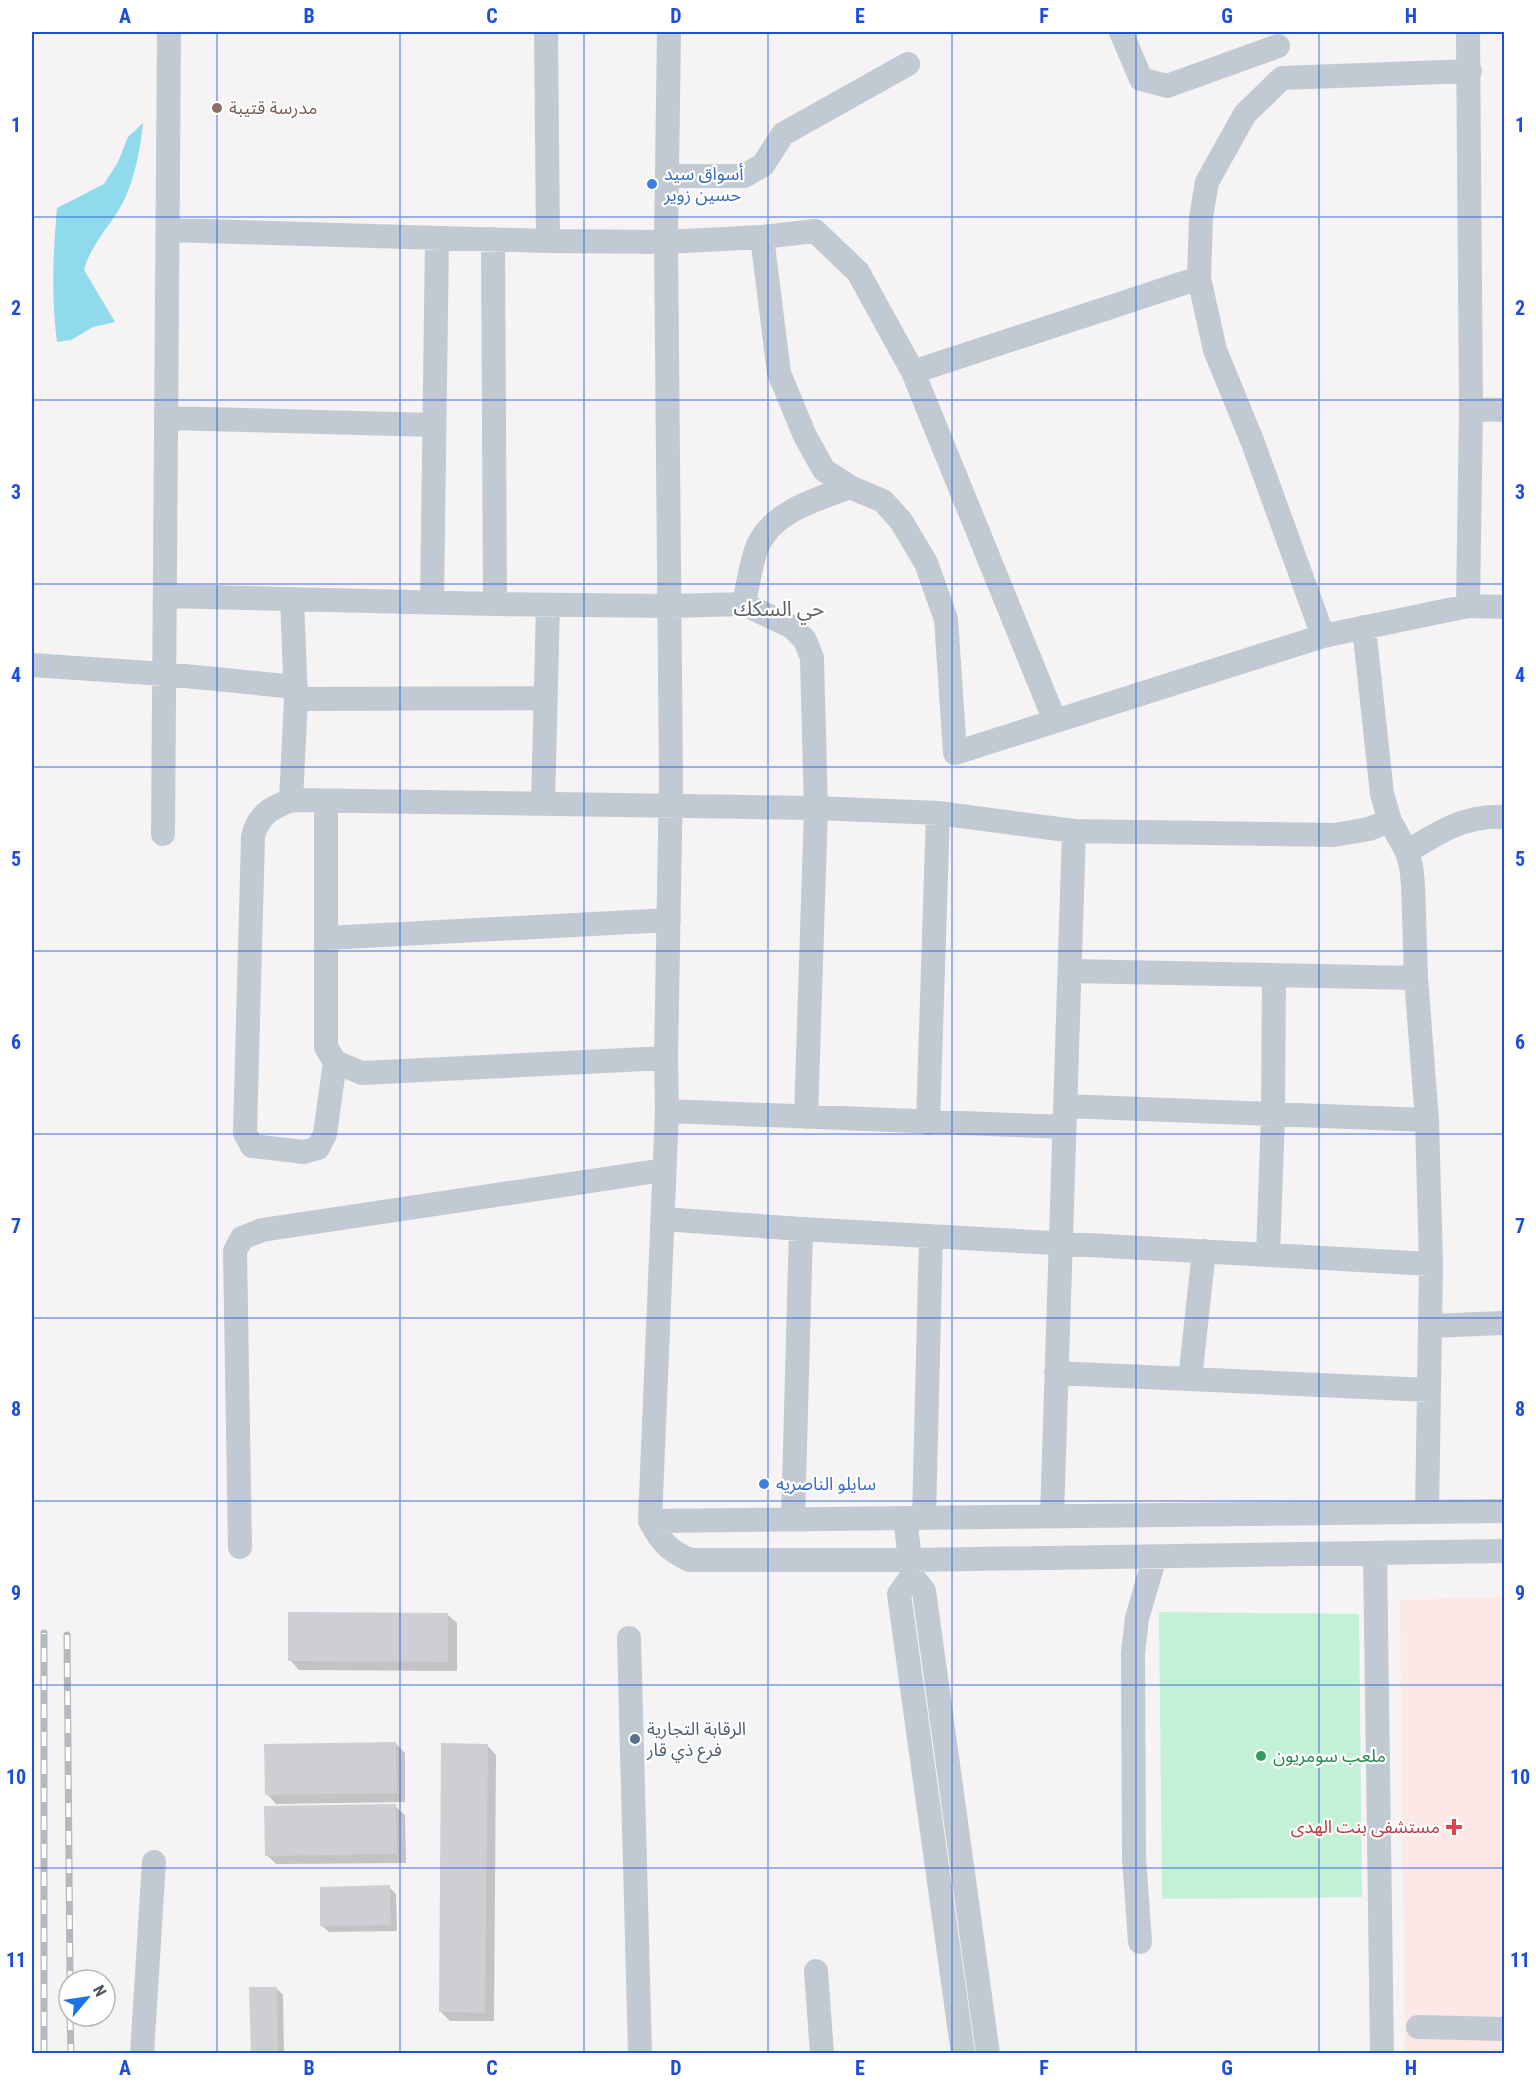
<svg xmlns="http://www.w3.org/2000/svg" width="1536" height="2085" font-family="'Roboto Condensed','Noto Sans Arabic',sans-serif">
<rect width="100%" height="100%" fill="#f5f3f3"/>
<!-- medical -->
<path fill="#fce8e6" d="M1504,1597V2053H1405L1400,1600Z"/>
<!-- green -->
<path fill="#c3f1d5" d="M1159,1612L1359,1614L1362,1897L1162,1899Z"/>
<!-- water -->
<path fill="#90daee" d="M143,123C141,145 135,176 126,196C115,222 91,242 84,270L115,322L93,327L71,340L57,342C51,295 53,255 57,208L104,184L118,162L128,137Z"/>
<!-- shadow -->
<path fill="#0003" d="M447,1614L457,1623V1671L299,1670L290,1660Z
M395,1743L405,1753V1802L276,1804L267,1794Z
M487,1745L496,1755L494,2021H450L440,2011Z
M395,1806L405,1815L406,1863L276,1864L267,1855Z
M389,1887L396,1894L397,1931L329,1932L322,1926Z
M276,1988L283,1995L284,2054H253Z"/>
<!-- building -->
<path fill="#cdcfd5" d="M288,1612L448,1613V1662L288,1661Z
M396,1742L397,1793L265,1795L264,1744Z
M441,1743L488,1744L485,2013L439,2012Z
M396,1804L397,1854L265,1856L264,1806Z
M390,1885L391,1925L320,1926V1887Z
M249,1987H277L278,2054H251Z"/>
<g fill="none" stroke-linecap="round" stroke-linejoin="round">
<!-- minor -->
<path stroke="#c1cad2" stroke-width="24" d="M546,32L548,241
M669,32L666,242L671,780L666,1058L667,1111L650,1521C661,1542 668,1550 690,1560H909L1504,1551
M1121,32L1141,79L1167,86L1278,46
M667,176H744L763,165L783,134L908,64
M168,230L548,241L666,242L762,237L815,231L858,272L913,372L1055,721
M762,237L779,373L805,436L824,470L850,487L883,501L901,521L926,563L946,619L955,753L1323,636L1468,606L1504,607
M493,239L495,604
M913,372L1199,278
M1471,409L1504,410
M166,418L434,425
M165,596L495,604L670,606L744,604L792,627L805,640L812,658L816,808L291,800C271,808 259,814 253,836L245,1133L252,1146L304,1152L318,1148L325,1134L335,1062
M432,602L437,238
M744,604C747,589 752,557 758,545C775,510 816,500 850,487
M1468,606L1471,409L1468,32
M1364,627L1382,794L1390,821L1407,852L1411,866L1413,884L1416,978L1427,1120L1431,1264L1427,1512
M1323,636L1253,443L1215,350L1199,278L1201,217L1207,182L1245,114L1282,78L1470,71
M32,665L164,674L296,687
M296,699L545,698
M291,800L296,699L292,599
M326,801V1047L335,1062L362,1073L666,1058
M543,804L548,605
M163,834L169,32
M1407,852C1438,832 1466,815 1504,817
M326,938L669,920
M1070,971L1416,978
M1065,1106L1427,1120
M667,1111L1064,1127
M806,1117L816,808L938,813L1074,831L1334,835L1369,829L1390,821
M928,1123L938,813
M663,1219L801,1229L1431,1264
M1268,1255L1273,1115L1274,975
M1430,1326L1504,1323
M1056,1373L1429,1390
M1190,1379L1204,1251
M924,1517L931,1236
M1052,1517L1074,831
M905,1518L912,1576L924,1591L988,2054
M793,1519L801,1229
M650,1521L1504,1511
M240,1547L235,1251L242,1238L262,1230L664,1170
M1375,1553L1382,2054
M912,1576L899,1594L963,2054
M629,1638L640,2054
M1140,1942L1134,1858L1133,1653L1137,1618L1155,1557
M816,1971L822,2054
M1418,2027L1504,2029
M142,2054L154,1862"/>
<!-- rail casing -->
<g stroke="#b5b8bd" stroke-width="7">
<path id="rail" d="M67,1635L70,1980
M70,2016L71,2054
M44,2054V1633"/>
</g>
<!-- rail -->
<use href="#rail" stroke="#fff" stroke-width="4.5" stroke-dasharray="14" stroke-linecap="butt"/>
</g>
<!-- grid -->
<path fill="none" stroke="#1d4ed8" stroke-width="1.5" stroke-opacity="0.55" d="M217,32V2054M400,32V2054M584,32V2054M768,32V2054M952,32V2054M1136,32V2054M1319,32V2054M32,217H1504M32,400H1504M32,584H1504M32,767H1504M32,951H1504M32,1134H1504M32,1318H1504M32,1501H1504M32,1685H1504M32,1868H1504"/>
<!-- markers -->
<circle fill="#8d6e63" stroke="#fff" stroke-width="2" cx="217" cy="108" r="6"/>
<g fill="#3f7fe0" stroke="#fff" stroke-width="2">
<circle cx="652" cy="184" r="6"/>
<circle cx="764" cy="1484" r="6"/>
</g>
<circle fill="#5c6f8a" stroke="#fff" stroke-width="2" cx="635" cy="1739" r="6"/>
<circle fill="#2e9e5b" stroke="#fff" stroke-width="2" cx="1261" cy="1756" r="6"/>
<path fill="#e0444e" stroke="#fff" stroke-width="2" d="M1451 1818h6v6h6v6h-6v6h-6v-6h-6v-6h6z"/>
<g text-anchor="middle" stroke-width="4.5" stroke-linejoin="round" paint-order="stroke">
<!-- education labels -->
<g font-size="18" fill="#785e54" stroke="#fff" text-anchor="start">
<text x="229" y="114">مدرسة قتيبة</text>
</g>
<!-- shop labels -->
<g font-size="18" fill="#366cbe" stroke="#fff" text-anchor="start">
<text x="664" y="180">أسواق سيد<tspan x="664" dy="21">حسين زوير</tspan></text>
<text x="776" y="1490">سايلو الناصريه</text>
</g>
<!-- service labels -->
<g font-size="18" fill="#4e5e75" stroke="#fff" text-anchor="start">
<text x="647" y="1735">الرقابة التجارية<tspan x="647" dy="21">فرع ذي قار</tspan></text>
</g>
<!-- leisure labels -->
<g font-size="18" fill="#27864d" stroke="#fff" text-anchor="start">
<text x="1273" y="1762">ملعب سومريون</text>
</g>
<!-- health labels -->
<g font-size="18" fill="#be3a42" stroke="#fff" text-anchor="end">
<text x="1440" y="1833">مستشفى بنت الهدى</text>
</g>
<!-- quarter labels -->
<g font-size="21" fill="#5f6368" stroke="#fff">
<text x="779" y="616">حي السكك</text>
</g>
</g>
<!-- border -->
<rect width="1536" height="2085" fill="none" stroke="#ffffff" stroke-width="66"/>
<!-- north arrow -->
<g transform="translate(87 1998) rotate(61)"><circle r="28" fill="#ffffff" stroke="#b7bbc0" stroke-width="1.5"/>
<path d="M0-4.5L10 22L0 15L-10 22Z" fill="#1a73e8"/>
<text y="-9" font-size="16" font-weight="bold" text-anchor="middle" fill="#4a5661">N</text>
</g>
<rect x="33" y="33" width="1470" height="2019" fill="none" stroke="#1d4ed8" stroke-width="2"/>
<g font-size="20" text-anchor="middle" font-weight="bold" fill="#1d4ed8">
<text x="125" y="23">A</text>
<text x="309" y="23">B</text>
<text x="492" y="23">C</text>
<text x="676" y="23">D</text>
<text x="860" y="23">E</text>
<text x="1044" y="23">F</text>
<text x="1227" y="23">G</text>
<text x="1411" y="23">H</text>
<text x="16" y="132">1</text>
<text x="1520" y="132">1</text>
<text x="16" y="315">2</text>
<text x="1520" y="315">2</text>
<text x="16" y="499">3</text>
<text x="1520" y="499">3</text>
<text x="16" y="682">4</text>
<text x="1520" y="682">4</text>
<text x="16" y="866">5</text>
<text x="1520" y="866">5</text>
<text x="16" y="1049">6</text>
<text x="1520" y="1049">6</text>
<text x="16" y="1233">7</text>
<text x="1520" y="1233">7</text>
<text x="16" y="1416">8</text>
<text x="1520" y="1416">8</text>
<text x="16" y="1600">9</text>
<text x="1520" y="1600">9</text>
<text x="16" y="1784">10</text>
<text x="1520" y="1784">10</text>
<text x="16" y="1967">11</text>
<text x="1520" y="1967">11</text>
<text x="125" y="2075">A</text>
<text x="309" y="2075">B</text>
<text x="492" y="2075">C</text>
<text x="676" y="2075">D</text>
<text x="860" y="2075">E</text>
<text x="1044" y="2075">F</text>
<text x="1227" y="2075">G</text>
<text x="1411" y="2075">H</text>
</g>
</svg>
